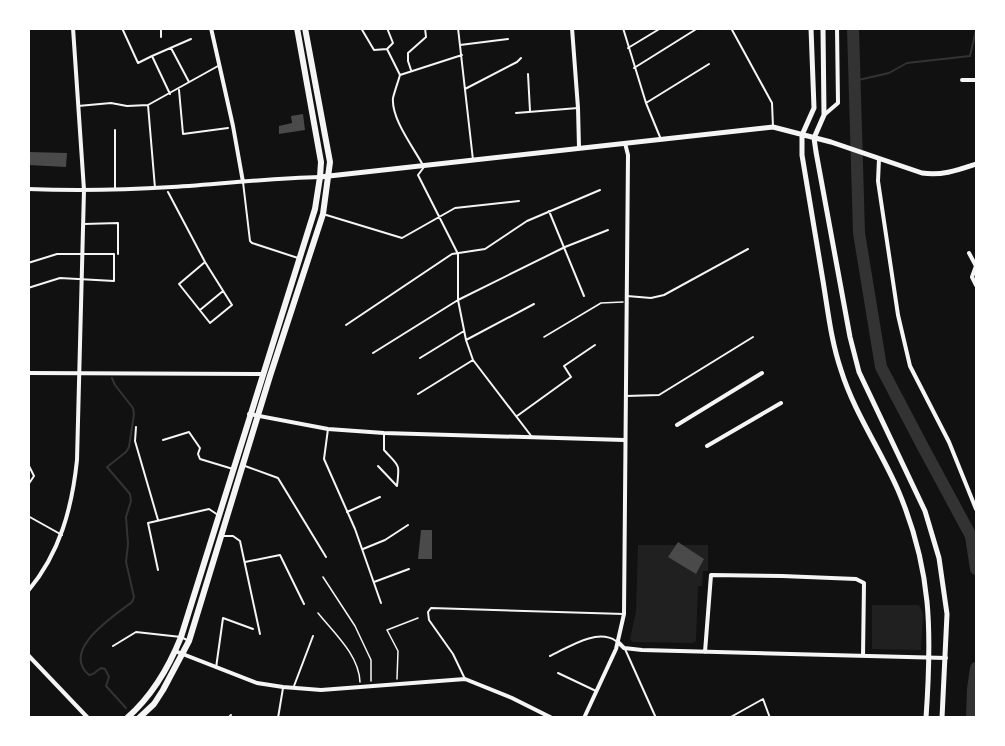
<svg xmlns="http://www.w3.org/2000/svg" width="1005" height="746" font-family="'Fira Sans Condensed',sans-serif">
<rect width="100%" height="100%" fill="#111"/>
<!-- green -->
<path fill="#202020" d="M638,545H708V571H703L702,586H698L696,641L693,643L633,642L630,639L636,611Z
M872,605H919L923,614L921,650L872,649Z"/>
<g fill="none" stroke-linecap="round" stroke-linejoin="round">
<!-- stream -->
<path stroke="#333" stroke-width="2" d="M854,81L889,73L907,63L970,56L976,30
M112,378L115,385L133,408L134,414L129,447L126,452L107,467L130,494L131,501L126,517L128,544L126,562L134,597L132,602C114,616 60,650 89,675L93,674L101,668L105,669L109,677L106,686L126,708
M972,706H976"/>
<!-- river -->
<path stroke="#333" stroke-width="12" d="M853,28L859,233L881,367L923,447L971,536L976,569
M972,718L973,689L976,668"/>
</g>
<!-- building -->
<path fill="#4a4a4a" d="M303,114L305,130L279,134V126L292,123L291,116Z
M28,152L67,153L66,167L28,165Z
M421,530H432V559H418Z
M678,542L704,559L696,574L668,557Z"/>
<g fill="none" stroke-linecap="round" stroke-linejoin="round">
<!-- path -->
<path stroke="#f5f5f5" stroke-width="1.5" d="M544,337L601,303L623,302
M323,577L355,626L371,660V681
M318,613C334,633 359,655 360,682
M397,679L398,651L387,630L418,618"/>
<!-- service -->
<path stroke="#f5f5f5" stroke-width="2" d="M122,28L138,63L152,56L170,94
M161,28V37
M361,28L374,50L387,49L400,75
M387,28L393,43L387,49
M458,28L473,160
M623,28L646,103L660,137
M731,28L772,103L773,127
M460,45L508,39
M171,48L189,82
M628,48L661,28
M152,56L191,39
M634,68L698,28
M411,70L408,61V53L426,37L425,28
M528,74L530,111
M400,75C398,82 395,90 393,98C391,119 414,148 424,167L418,175L458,254V300L466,340L473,360L532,437
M400,75L462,55
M465,89L517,62L521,58
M179,90L183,134L228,128
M646,103L709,64
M148,105L155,188
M78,106L111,103L127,106L148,105L218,66
M516,113L578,108
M243,182L250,241L252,243L298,258
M115,189V130
M168,192L205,262L232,305L210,323L179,284L205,262
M549,211L584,296
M323,214L402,238L455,208L519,201
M84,224L118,223V254
M28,263L57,254H114V281L60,278L28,288
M627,296L651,298L664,295L748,249
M200,310L223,291
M346,325L452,254L485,249L527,221L600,190
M466,340L534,304
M373,353L458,300L565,247L608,230
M420,358L464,331
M418,394L473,360
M626,396L659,395L753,337
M517,416L571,377L564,366L595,345
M136,427L135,441L158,520
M328,429L324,459L355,529L381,603
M163,440L189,432L200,448L198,454L200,459L233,469
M28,464L34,476L28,485
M245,466L278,478L326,557
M378,466L397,486C400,462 399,467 384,450V433
M347,512L380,497
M28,516L62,535
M224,536H233L240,541L260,634
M363,549L385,540L408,525
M245,562L280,555L304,604
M158,570L148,523L209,509L218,515
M374,582L409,569
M113,646L136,632L181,637L189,641
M625,649L656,718
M550,656C569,647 597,628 616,641
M216,668L223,618L253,629
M558,673L596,691
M465,679L453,654L429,620L428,612L431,608L624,614
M294,686L313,636
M228,718L231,715
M278,718L283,688
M729,718L763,699L770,718"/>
<!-- minor -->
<path stroke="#f5f5f5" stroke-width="4" d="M211,28L233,126L243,182
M572,28L578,108L579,147
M962,80H976
M824,115L838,103L837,28
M879,159L878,181L898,315L910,366L949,442L976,509
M28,189C76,191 124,190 172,187C222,184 270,178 320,177
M969,253L976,266L972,277L976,285
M28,373L262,374
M249,414L328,429L384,433L624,440
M677,425L762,373
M707,446L781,403
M28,591C60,553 72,508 77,460L84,190L73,28
M618,642L624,648L642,650L946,658
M175,651L257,683L283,687L321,690L465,679L512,698L552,718
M705,652L711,575L782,576L856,579L864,583L863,656
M28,655L88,718
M584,718L616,649L624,614L628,155L625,143"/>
<!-- tertiary -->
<path stroke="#f5f5f5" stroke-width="5" d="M811,28L814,108L802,135V155C809,197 816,239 823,281C828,311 831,341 841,370C854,412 880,449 898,490C932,570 932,632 926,718
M823,28L824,115L814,138L816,152L850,337L859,372L925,511L939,558L947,614L942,718
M320,177L773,127L831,142L922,173C942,176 958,170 976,164"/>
<!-- primary -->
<path stroke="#f5f5f5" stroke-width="6" d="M127,718C152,696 169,667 181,637L315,209L320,177L321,162L297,28
M139,718L154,704L163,690L189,641L270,376L323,214L330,162L305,28"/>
</g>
<!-- border -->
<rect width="1005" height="746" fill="none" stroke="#ffffff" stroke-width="60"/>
</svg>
